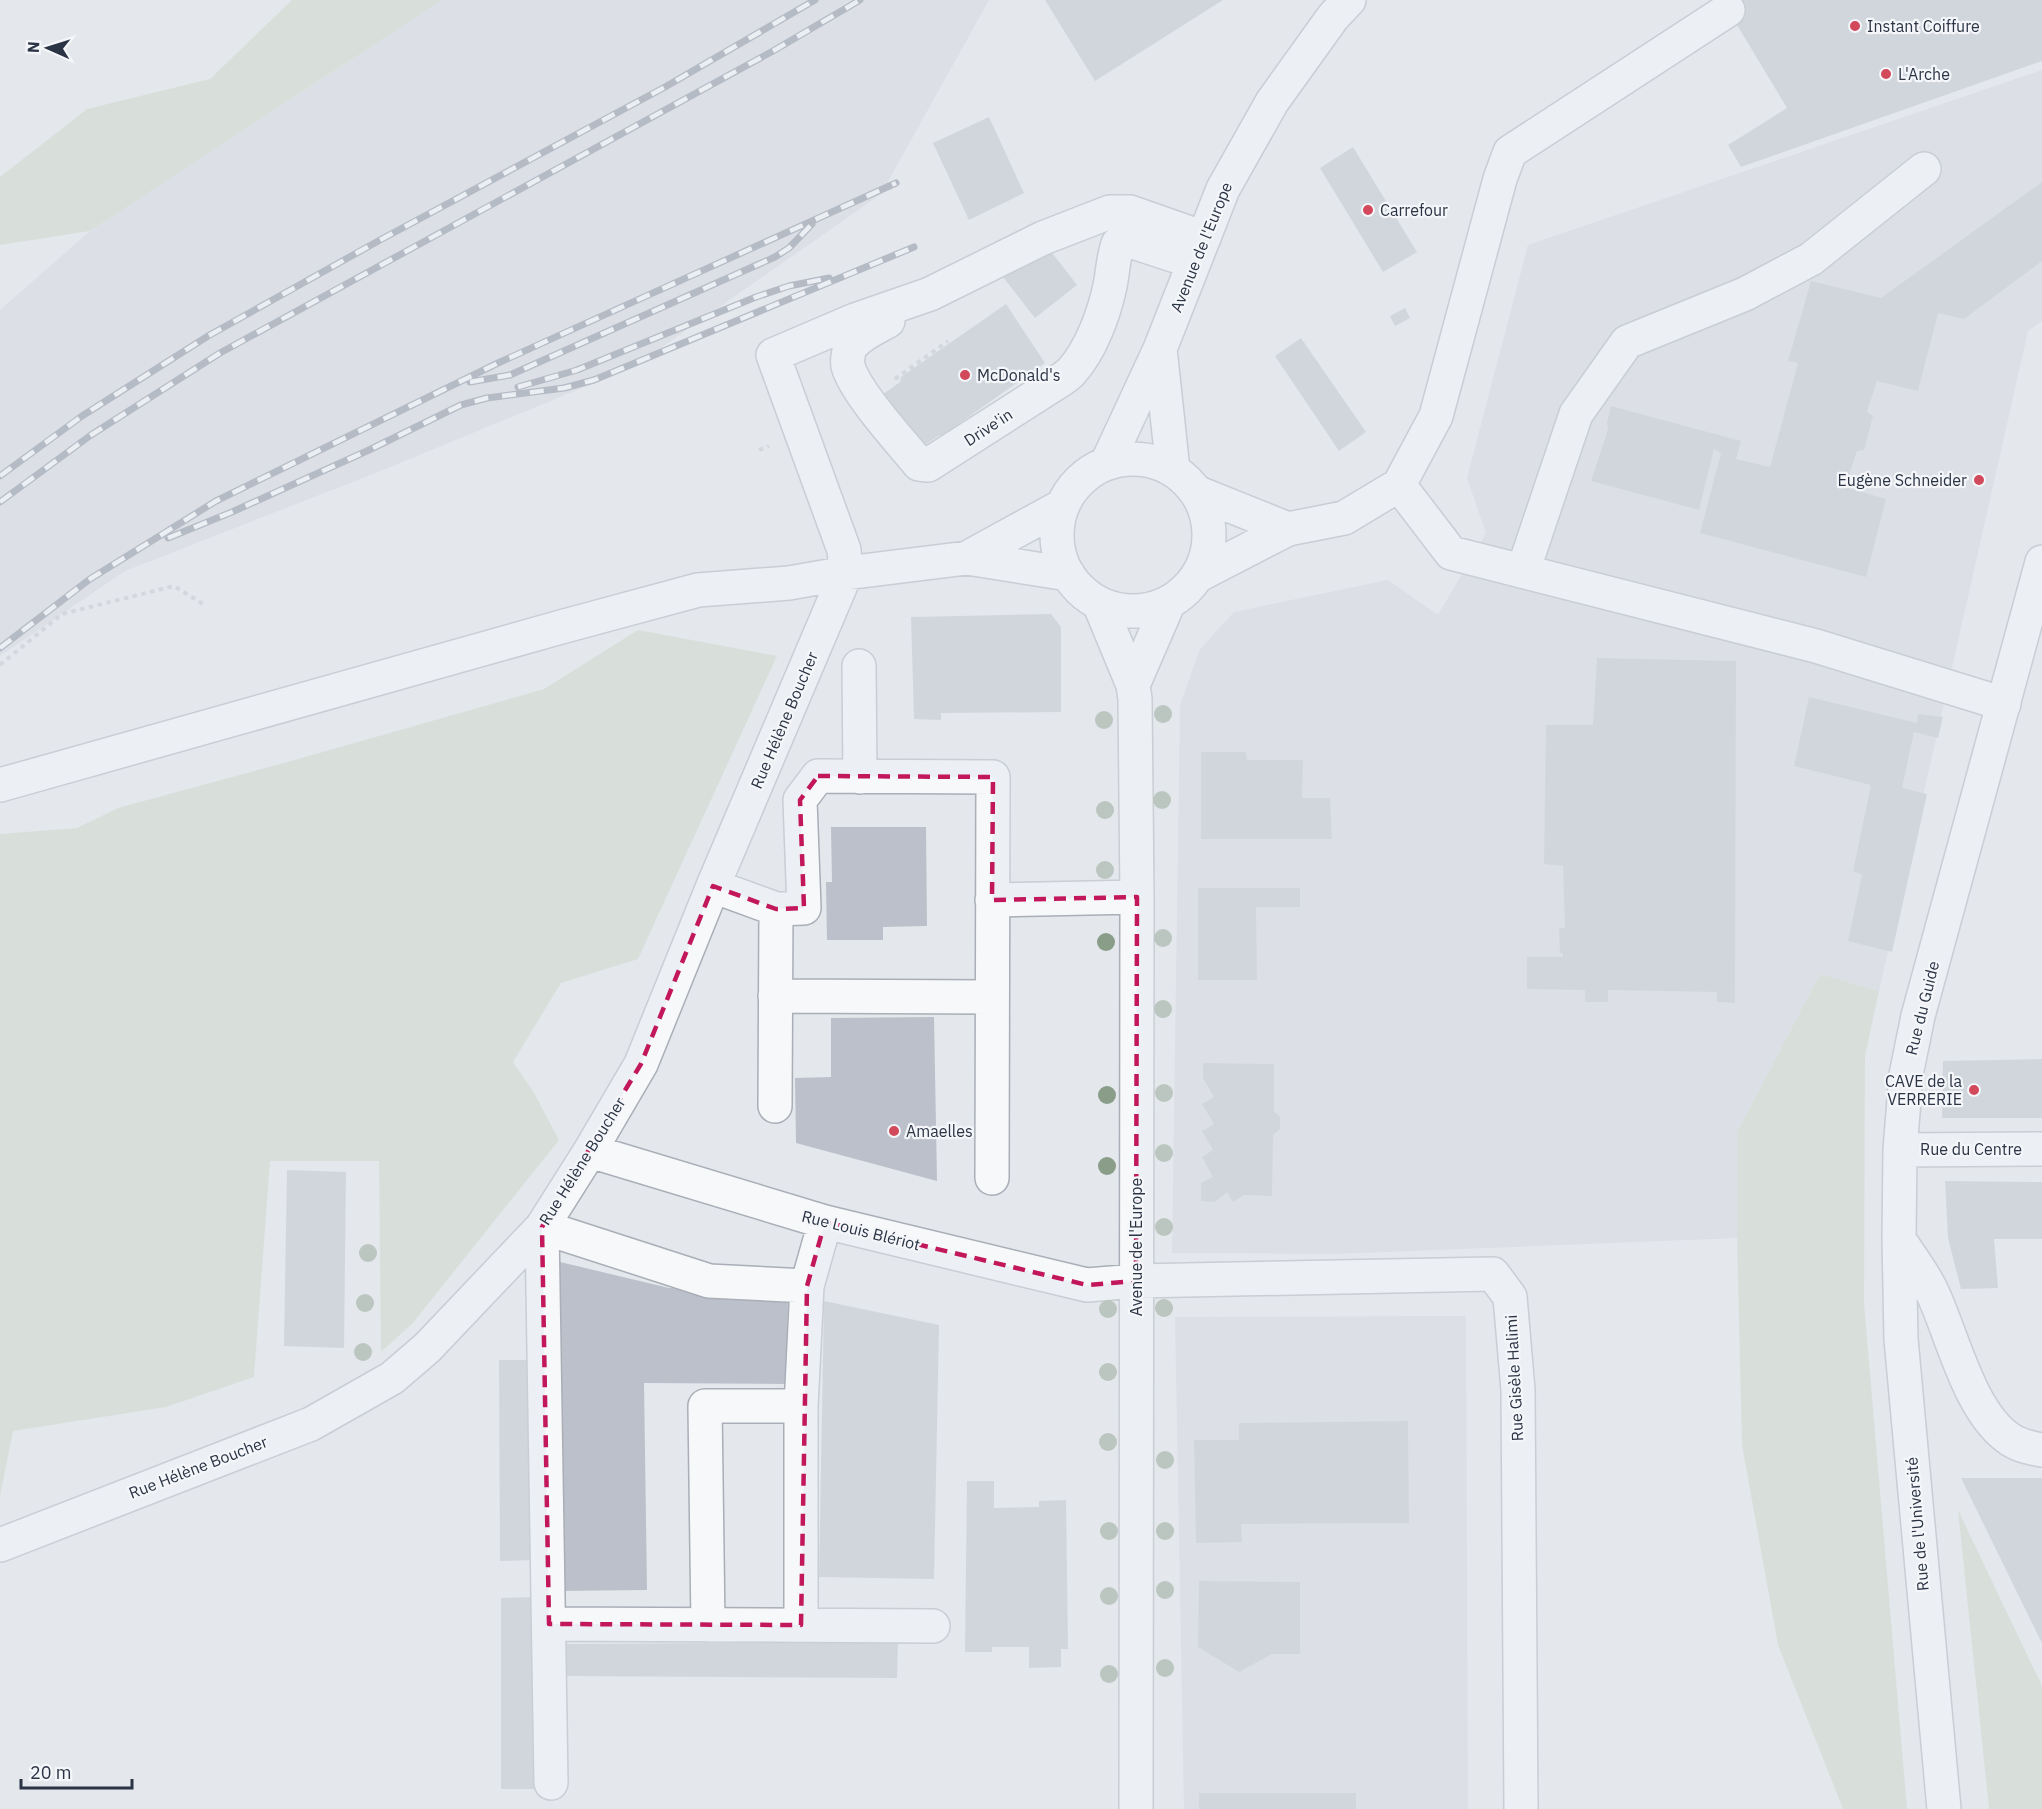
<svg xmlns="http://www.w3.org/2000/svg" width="2042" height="1809" font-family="'IBM Plex Sans',sans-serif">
<rect width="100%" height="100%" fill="#e4e7ec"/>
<!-- built -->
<path fill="#d2d6de" d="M442,0H989L881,194L635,366L383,470L125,571L0,656V310L90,231Z
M2042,70V321L2028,331L1879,991L1820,974L1737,1132V1238L1334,1254L1172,1253L1180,705L1200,649L1234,612L1388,580L1438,615L1486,533L1467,478L1528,245Z
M1466,1316L1468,1809H1184L1175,1317Z"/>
<!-- green -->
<path fill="#c9d6c5" d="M292,0H442L90,231L0,245V177L87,109L210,79Z
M638,630L777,656L638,959L561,983L513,1062L533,1091L559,1140L412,1324L381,1352L379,1161H270L254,1377L166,1407L13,1431L0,1496V834L77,828L118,808L291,761L544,689Z
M1820,974L1879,991L1865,1056L1864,1303L1907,1809H1843L1778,1645L1742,1445L1737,1238V1132Z
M1958,1510L2042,1686V1809H1989Z"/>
<!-- building -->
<path fill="#bbc0ca" d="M1045,0H1223L1095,81Z
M1722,0H2042V61L1741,167L1728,145L1787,108Z
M989,117L1024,193L969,220L933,143Z
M1353,147L1417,252L1383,272L1320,168Z
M2042,182V261L1964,319L1938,313L1918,391L1877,381L1867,412L1873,416L1864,450L1857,451L1845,487L1886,499L1866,577L1700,533L1721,453L1714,449L1699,510L1591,481L1608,429L1607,423L1611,406L1741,441L1736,459L1770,467L1798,363L1788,361L1811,281L1881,298Z
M1046,245L1077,285L1035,318L1003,277Z
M1006,304L1045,363L943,435L938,436L920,448L882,395L900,382L901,377Z
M1405,308L1410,318L1395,326L1390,316Z
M1301,338L1366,432L1339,451L1275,356Z
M1051,614L1061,627V712L941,713V720L914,719L911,617Z
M1597,658L1736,661L1735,1003L1717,1002V992L1608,990V1002H1585V990L1527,989V957H1563V953H1560L1559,928H1565L1563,866L1544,864L1546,725H1593Z
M1809,697L1917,723L1918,714L1943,717L1938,738L1914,732L1902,788L1927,794L1892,952L1848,941L1862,875L1853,871L1871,785L1794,766Z
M1201,752H1246L1247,760H1303L1302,798H1330L1332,839H1201Z
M831,827H926L927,926L883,927V940H827L826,882H832Z
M1198,888H1300V907H1256L1257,980H1198Z
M934,1017L937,1181L796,1143L795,1078L831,1077V1018Z
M2042,1059V1118H1942L1943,1061Z
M1203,1063L1274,1064V1111L1280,1117V1129L1273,1135L1272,1196L1244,1195L1233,1202L1227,1192L1215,1202L1201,1201V1183L1213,1177L1202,1157L1213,1150L1202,1131L1214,1124L1202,1104L1214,1097L1203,1078Z
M287,1170L346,1172L344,1348L284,1346Z
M1945,1181L2042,1182V1239H1994L1998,1288L1961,1289L1948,1238Z
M556,1261L669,1288L788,1294L787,1384L644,1383L647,1590L558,1591Z
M824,1301L939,1325L934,1579L819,1577Z
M499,1360H532L533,1560L500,1561Z
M1408,1421L1409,1523L1241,1524L1242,1542L1196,1543L1194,1440H1239V1423Z
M1961,1478H2042V1643L2032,1623Z
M967,1481H994V1508L1039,1507V1501L1066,1500L1068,1649H1061V1667L1029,1668V1647H992V1652H965Z
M1199,1581L1300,1582V1654H1272L1239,1672L1198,1647Z
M534,1597L538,1789H501V1598Z
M898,1642L897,1678L566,1676V1644Z
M1199,1793H1356V1809H1199Z"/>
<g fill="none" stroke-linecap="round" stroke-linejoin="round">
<!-- minor casing -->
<g stroke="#a9aeb7" stroke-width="36">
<path id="minor" d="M888,321C876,328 857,336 850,348C848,353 847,362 848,366C855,392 901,442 919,464L928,465L1056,383C1061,380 1067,376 1071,372C1091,350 1104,314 1110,286C1113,271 1113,258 1118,244L1125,241L1133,242L1194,262
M1160,349L1173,470
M1057 535a76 76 0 1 1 152 0a76 76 0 1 1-152 0Z
M1107,463L1160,349L1223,189L1272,102L1333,17L1349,0
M1399,485L1451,553L1816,646L2004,704
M1196,492L1288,529
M967,558L1062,506
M1523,571L1576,414L1627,342L1745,294L1811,259L1924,169
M1197,576L1288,529L1344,518L1399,485L1436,416L1500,179L1510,152L1728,10
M1099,603L1133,685L1135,699L1137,897L1136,1809
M859,666L860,777
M1133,685L1169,602
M0,785L561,627L698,590L789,583L846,573L967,558L1068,574
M713,886L776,909L775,1106
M992,900L1137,897
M776,909L804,908L800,800L818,776L993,777L992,1178
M775,996L992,997
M1900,1150L2042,1149
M590,1151L825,1222L1087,1285L1136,1281L1493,1274L1510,1297L1518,1390L1521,1809
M1899,1239C1910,1257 1925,1275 1933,1294C1953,1337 1970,1414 2011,1440C2020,1446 2032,1448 2042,1450
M0,1545L311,1424L392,1378L427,1348L542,1227L590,1151L641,1064L713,886L846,573L844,550L773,355L855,320L930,294L1043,238L1110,212H1130L1204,238
M549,1624L933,1626
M708,1625L705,1406H801
M801,1625V1406L807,1286L825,1222
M551,1783L542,1227L709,1281L807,1286
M1944,1809L1901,1339L1899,1239L1900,1150L1906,1075L1918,1016L2042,562"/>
</g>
<!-- path -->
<path stroke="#c2c5cb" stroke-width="4" stroke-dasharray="4.5 4.5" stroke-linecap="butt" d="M895,379L948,341
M759,450L769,446
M0,665L62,614L174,586L203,604"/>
<!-- minor -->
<use href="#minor" stroke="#f7f8fa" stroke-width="33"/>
<!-- rail casing -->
<g stroke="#7d8696" stroke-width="7">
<path id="rail" d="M470,382L510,375L775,257L789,248L812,224
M518,387L577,370L756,297L789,286L829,278
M0,476L82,416L208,336L380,240L665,87L815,0
M0,502L91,435L220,353L773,51L860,0
M168,538L232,512L369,450L461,405L487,398L564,388L594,380L914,247
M0,648L90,579L216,501L498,363L896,183"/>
</g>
<!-- rail -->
<use href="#rail" stroke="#f4f6f9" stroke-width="4.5" stroke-dasharray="14" stroke-linecap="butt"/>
</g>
<!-- trees -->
<g fill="#899d89">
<circle cx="1163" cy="714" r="9"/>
<circle cx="1104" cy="720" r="9"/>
<circle cx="1162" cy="800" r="9"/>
<circle cx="1105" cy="810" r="9"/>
<circle cx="1105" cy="870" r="9"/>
<circle cx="1163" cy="938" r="9"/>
<circle cx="1106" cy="942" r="9"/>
<circle cx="1163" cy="1009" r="9"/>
<circle cx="1164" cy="1093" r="9"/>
<circle cx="1107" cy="1095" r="9"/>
<circle cx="1164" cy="1153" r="9"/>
<circle cx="1107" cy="1166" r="9"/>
<circle cx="1164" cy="1227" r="9"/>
<circle cx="368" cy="1253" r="9"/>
<circle cx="365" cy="1303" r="9"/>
<circle cx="1164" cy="1308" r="9"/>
<circle cx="1108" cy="1309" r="9"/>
<circle cx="363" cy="1352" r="9"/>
<circle cx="1108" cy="1372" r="9"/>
<circle cx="1108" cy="1442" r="9"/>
<circle cx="1165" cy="1460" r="9"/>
<circle cx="1109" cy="1531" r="9"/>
<circle cx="1165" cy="1531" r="9"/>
<circle cx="1165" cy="1590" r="9"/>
<circle cx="1109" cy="1596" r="9"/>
<circle cx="1165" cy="1668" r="9"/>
<circle cx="1109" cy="1674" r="9"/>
</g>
<!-- marked area -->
<path d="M0 0H2042V1809H0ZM818,776L993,777L992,900L1137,897L1136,1281L1087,1285L825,1222L807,1286L801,1625L549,1624L542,1227L641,1064L713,886L776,909L804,908L800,800Z" fill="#e4e7ec" fill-opacity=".55" fill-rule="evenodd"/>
<path fill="none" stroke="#c2185b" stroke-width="4.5" stroke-dasharray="12 8" stroke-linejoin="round" d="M818,776L993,777L992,900L1137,897L1136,1281L1087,1285L825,1222L807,1286L801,1625L549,1624L542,1227L641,1064L713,886L776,909L804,908L800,800Z"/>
<!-- markers -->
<g fill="#d1495b" stroke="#f4f6f9" stroke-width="2">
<circle cx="1855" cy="26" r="6"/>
<circle cx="1886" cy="74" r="6"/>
<circle cx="1368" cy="210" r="6"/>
<circle cx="965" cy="375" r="6"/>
<circle cx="1979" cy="480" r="6"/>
<circle cx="1974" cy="1090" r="6"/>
<circle cx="894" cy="1131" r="6"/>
</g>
<g text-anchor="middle" stroke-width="4.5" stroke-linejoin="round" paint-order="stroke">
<!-- poi labels -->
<g font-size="16" fill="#2b3445" stroke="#f4f6f9" text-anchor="start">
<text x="1867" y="32">Instant Coiffure</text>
<text x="1898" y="80">L'Arche</text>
<text x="1380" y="216">Carrefour</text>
<text x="977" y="381">McDonald's</text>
<text x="1967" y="486" text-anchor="end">Eugène Schneider</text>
<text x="1962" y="1087" text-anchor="end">CAVE de la<tspan x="1962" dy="18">VERRERIE</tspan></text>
<text x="906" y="1137">Amaelles</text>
</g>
<!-- street labels -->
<g font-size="16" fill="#2b3445" stroke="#f4f6f9">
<text transform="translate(1201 247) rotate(-68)" y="6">Avenue de l'Europe</text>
<text transform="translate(988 427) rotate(-33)" y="6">Drive'in</text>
<text transform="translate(784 720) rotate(-67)" y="6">Rue Hélène Boucher</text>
<text transform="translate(1922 1008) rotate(-76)" y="6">Rue du Guide</text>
<text x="1971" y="1155">Rue du Centre</text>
<text transform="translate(582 1161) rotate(-58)" y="6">Rue Hélène Boucher</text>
<text transform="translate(861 1230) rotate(14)" y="6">Rue Louis Blériot</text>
<text transform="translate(1136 1247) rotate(-90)" y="6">Avenue de l'Europe</text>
<text transform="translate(1514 1378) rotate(-93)" y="6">Rue Gisèle Halimi</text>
<text transform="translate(198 1467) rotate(-21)" y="6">Rue Hélène Boucher</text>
<text transform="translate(1917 1524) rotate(-95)" y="6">Rue de l'Université</text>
</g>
</g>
<!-- north arrow -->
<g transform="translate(48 48) rotate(273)" stroke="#f4f6f9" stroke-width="4.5" paint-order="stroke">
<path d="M0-4.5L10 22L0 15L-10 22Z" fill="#2b3445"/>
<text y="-9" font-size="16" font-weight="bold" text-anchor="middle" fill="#2b3445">N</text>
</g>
<!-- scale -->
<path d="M21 1779v9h111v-9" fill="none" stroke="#2b3445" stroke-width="3"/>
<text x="30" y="1779" font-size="18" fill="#2b3445" stroke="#f4f6f9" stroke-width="4.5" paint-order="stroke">20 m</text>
</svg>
